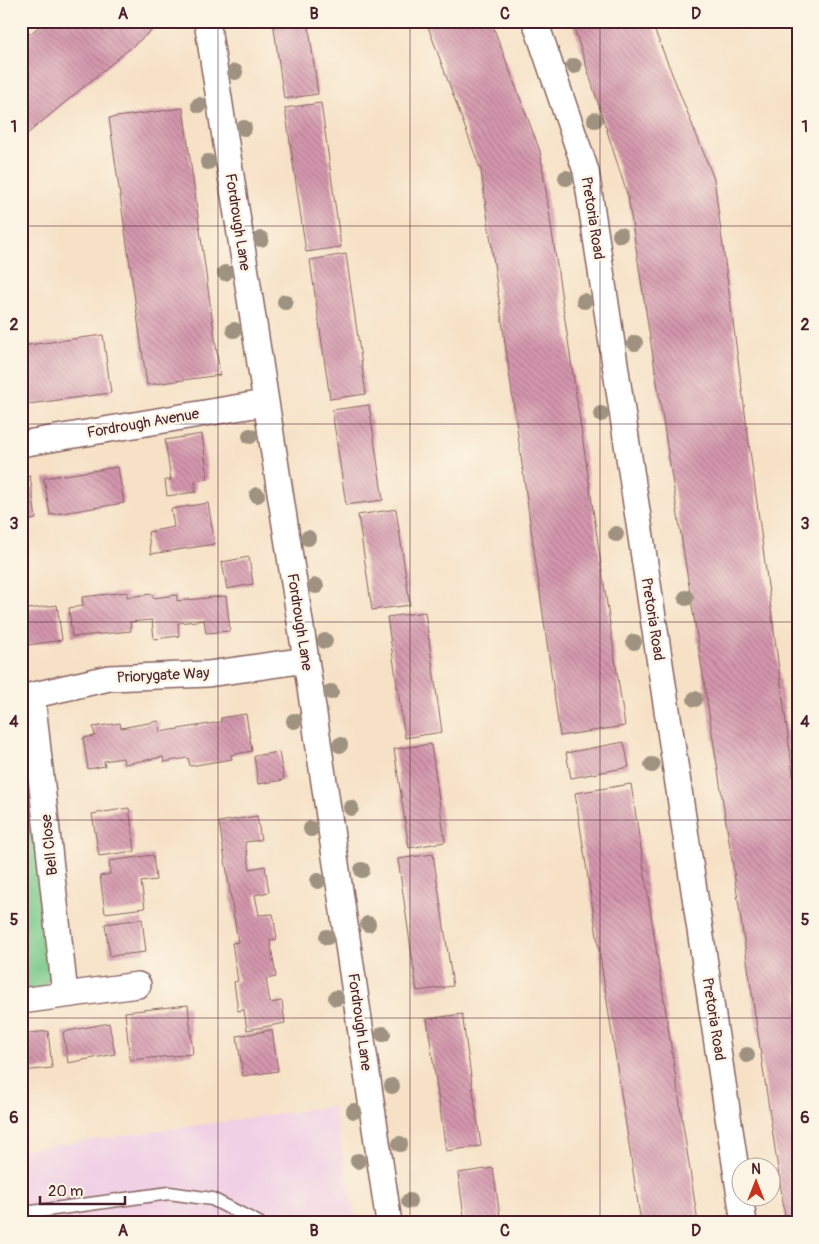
<svg xmlns="http://www.w3.org/2000/svg" width="819" height="1244" font-family="Pangolin,sans-serif">
<defs>
<pattern id="building-back-hatch" width="6" height="6" patternUnits="userSpaceOnUse" patternTransform="scale(1.25)"><rect width="6" height="6" fill="#d497ad"/><path d="M-1 5l2 2M0 0l6 6M5-1l2 2" fill="none" stroke="#ae7b8d"/></pattern>
</defs>
<rect width="100%" height="100%" fill="#fcf5e5"/>
<filter id="ink" filterUnits="userSpaceOnUse"><feTurbulence type="fractalNoise" baseFrequency=".02" numOctaves="2"/><feDisplacementMap in="SourceGraphic" scale="10" xChannelSelector="R" yChannelSelector="G"/><feConvolveMatrix kernelMatrix="1 2 1 2 8 2 1 2 1" color-interpolation-filters="sRGB"/></filter>
<filter id="wash" filterUnits="userSpaceOnUse"><feTurbulence type="fractalNoise" baseFrequency=".0096" numOctaves="4" result="noise"/><feDisplacementMap in="SourceGraphic" scale="20" xChannelSelector="R" yChannelSelector="G"/><feGaussianBlur stdDeviation="1.12" result="paint"/><feColorMatrix in="noise" values="0 0 0 0 0 0 0 0 0 0 0 0 0 0 0 0 0 1.4 0 .05"/><feComposite in="paint" operator="in"/></filter>
<g filter="url(#wash)">
<rect width="100%" height="100%" fill="#f6e1c6"/>
<!-- built -->
<path fill="#f0d0e5" d="M333,1106L356,1223H21V1150Z"/>
<!-- park -->
<path fill="#79c989" stroke="#62745a" d="M21,724L28,729L55,970L42,988L21,991Z"/>
<g id="blocks">
<!-- building -->
<path fill="url(#building-back-hatch)" d="M46,21H163L21,139V41Z
M273,21H308L318,94L284,99Z
M426,21H491L540,151L625,726L560,736L481,171Z
M572,21H651L714,179L798,812V1223H786L734,873L628,197Z
M770,21H784V22L770,25Z
M321,103L341,247L306,252L285,108Z
M183,108L220,375L147,385L109,118Z
M346,254L366,394L330,399L310,260Z
M103,335L111,393L21,405V346Z
M369,405L383,500L346,505L332,410Z
M202,434L208,479L195,481L196,492L167,496L165,480H171L165,440Z
M118,467L124,503L50,515L44,478Z
M30,476L36,519L21,522V478Z
M208,503L215,544L151,554L148,532L174,527L171,509Z
M396,509L410,605L372,610L358,515Z
M249,557L253,584L227,589L222,562Z
M127,592V597L152,594L153,598L177,595V601L226,596L230,631L206,633L204,620L178,623L179,636L154,639L152,620L130,622L131,631L72,637L69,608L83,606L82,597Z
M57,605L62,640L21,646V610Z
M425,612L442,732L405,738L387,617Z
M246,714L252,751L231,755L232,759L190,766L188,758L164,762L163,757L124,764L123,758L104,761L105,766L88,769L83,738L95,736L93,727L120,723L121,728L159,721L160,732L221,722V718Z
M624,742L629,767L571,778L566,753Z
M431,744L445,842L409,848L394,749Z
M279,752L284,780L258,784L254,756Z
M631,784L698,1223H641L575,793Z
M129,808L135,851L99,856L92,814Z
M257,816L261,840L245,842L250,869L265,866L269,892L255,895L259,915L273,914L277,939L270,940L276,977L266,979L270,1003L282,1001L285,1023L247,1030L244,1010L238,1011L234,982L238,981L232,943L238,942L219,822Z
M433,854L453,986L417,991L398,859Z
M153,855L156,880L141,882L145,908L105,913L100,876L110,874L109,861Z
M142,919L146,952L110,956L105,924Z
M188,1005L193,1054L130,1060L125,1012Z
M462,1014L481,1146L446,1151L427,1019Z
M109,1023L115,1054L68,1063L63,1032Z
M272,1030L278,1071L243,1076L237,1036Z
M48,1031L52,1068L21,1071V1034Z
M493,1168L501,1223H465L458,1173Z"/>
</g>
</g>
<g filter="url(#ink)">
<use href="#blocks" fill-opacity="0" stroke="#866361" stroke-width="1"/>
<g fill="none" stroke-linecap="round" stroke-linejoin="round">
<!-- service casing -->
<g stroke="#866361" stroke-width="15">
<path id="service" d="M25,1223V1219L32,1212L169,1193L212,1199L259,1223"/>
</g>
<!-- minor casing -->
<g stroke="#866361" stroke-width="28">
<path id="minor" d="M207,21L306,660L389,1223
M535,21L586,171L744,1223
M21,444L265,403
M32,696L65,994
M21,698L109,678L208,674L306,660
M21,1001L138,985"/>
</g>
<!-- service -->
<use href="#service" stroke="#fff" stroke-width="12"/>
<!-- minor -->
<use href="#minor" stroke="#fff" stroke-width="25"/>
</g>
<!-- trees -->
<g fill="#9f9280">
<circle cx="574" cy="66" r="8"/>
<circle cx="235" cy="72" r="8"/>
<circle cx="199" cy="105" r="8"/>
<circle cx="595" cy="120" r="8"/>
<circle cx="244" cy="128" r="8"/>
<circle cx="208" cy="162" r="8"/>
<circle cx="566" cy="178" r="8"/>
<circle cx="620" cy="235" r="8"/>
<circle cx="261" cy="239" r="8"/>
<circle cx="225" cy="273" r="8"/>
<circle cx="584" cy="301" r="8"/>
<circle cx="285" cy="302" r="8"/>
<circle cx="234" cy="330" r="8"/>
<circle cx="635" cy="343" r="8"/>
<circle cx="601" cy="414" r="8"/>
<circle cx="250" cy="436" r="8"/>
<circle cx="257" cy="495" r="8"/>
<circle cx="616" cy="534" r="8"/>
<circle cx="308" cy="538" r="8"/>
<circle cx="316" cy="586" r="8"/>
<circle cx="686" cy="598" r="8"/>
<circle cx="325" cy="641" r="8"/>
<circle cx="634" cy="642" r="8"/>
<circle cx="331" cy="692" r="8"/>
<circle cx="695" cy="699" r="8"/>
<circle cx="294" cy="721" r="8"/>
<circle cx="340" cy="745" r="8"/>
<circle cx="652" cy="765" r="8"/>
<circle cx="351" cy="808" r="8"/>
<circle cx="311" cy="829" r="8"/>
<circle cx="362" cy="870" r="8"/>
<circle cx="318" cy="881" r="8"/>
<circle cx="368" cy="924" r="8"/>
<circle cx="327" cy="937" r="8"/>
<circle cx="336" cy="998" r="8"/>
<circle cx="383" cy="1034" r="8"/>
<circle cx="747" cy="1055" r="8"/>
<circle cx="392" cy="1086" r="8"/>
<circle cx="354" cy="1111" r="8"/>
<circle cx="400" cy="1144" r="8"/>
<circle cx="358" cy="1161" r="8"/>
<circle cx="409" cy="1201" r="8"/>
</g>
</g>
<!-- grid -->
<path fill="none" stroke="#4a1f2b" stroke-width="1" stroke-opacity="0.55" d="M218,21V1223M410,21V1223M600,21V1223M21,226H798M21,424H798M21,622H798M21,820H798M21,1018H798"/>
<g text-anchor="middle" stroke-width="5" stroke-linejoin="round" paint-order="stroke">
<!-- street labels -->
<g font-size="15" fill="#4a1f2b" stroke="#fcf5e5">
<text transform="translate(593 218) rotate(81)" y="5">Pretoria Road</text>
<text transform="translate(238 222) rotate(81)" y="5">Fordrough Lane</text>
<text transform="translate(143 423) rotate(-10)" y="5">Fordrough Avenue</text>
<text transform="translate(653 619) rotate(81)" y="5">Pretoria Road</text>
<text transform="translate(300 622) rotate(81)" y="5">Fordrough Lane</text>
<text transform="translate(163 675) rotate(-3)" y="5">Priorygate Way</text>
<text transform="translate(49 845) rotate(-96)" y="5">Bell Close</text>
<text transform="translate(714 1019) rotate(81)" y="5">Pretoria Road</text>
<text transform="translate(360 1022) rotate(82)" y="5">Fordrough Lane</text>
</g>
</g>
<!-- margin -->
<rect width="819" height="1244" fill="none" stroke="#fcf5e5" stroke-width="55"/>
<!-- north arrow -->
<g transform="translate(756 1182)"><circle r="24" fill="#fcf5e5" stroke="#b59f9b"/>
<path d="M0-4L9 19L0 12L-9 19Z" fill="#c8321e"/>
<text y="-8" font-size="14" font-weight="bold" text-anchor="middle" fill="#4a1f2b">N</text>
</g>
<!-- scale -->
<path d="M40 1196v8h85v-8" fill="none" stroke="#4a1f2b" stroke-width="2.5"/>
<text x="48" y="1196" font-size="15" fill="#4a1f2b" stroke="#fcf5e5" stroke-width="4" paint-order="stroke">20 m</text>
<rect x="28" y="28" width="764" height="1188" fill="none" stroke="#4a1f2b" stroke-width="2"/>
<g font-size="16" text-anchor="middle" font-weight="bold" fill="#4a1f2b">
<text x="123" y="19">A</text>
<text x="314" y="19">B</text>
<text x="505" y="19">C</text>
<text x="696" y="19">D</text>
<text x="14" y="132">1</text>
<text x="805" y="132">1</text>
<text x="14" y="330">2</text>
<text x="805" y="330">2</text>
<text x="14" y="529">3</text>
<text x="805" y="529">3</text>
<text x="14" y="727">4</text>
<text x="805" y="727">4</text>
<text x="14" y="925">5</text>
<text x="805" y="925">5</text>
<text x="14" y="1123">6</text>
<text x="805" y="1123">6</text>
<text x="123" y="1236">A</text>
<text x="314" y="1236">B</text>
<text x="505" y="1236">C</text>
<text x="696" y="1236">D</text>
</g>
</svg>
